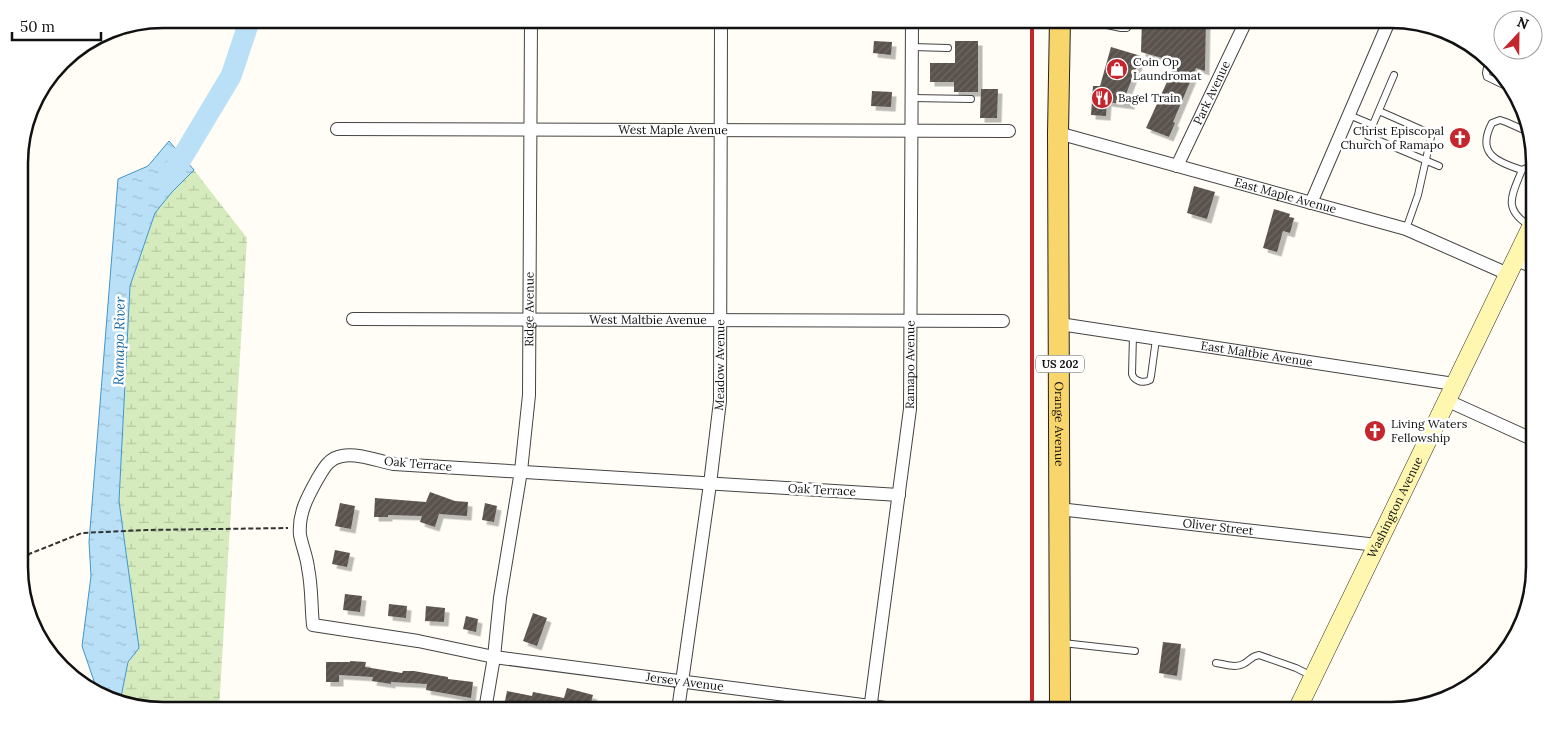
<svg xmlns="http://www.w3.org/2000/svg" width="1553" height="729" font-family="Lora,serif">
<defs>
<pattern id="wetland-marsh" width="20" height="14" patternUnits="userSpaceOnUse" patternTransform="scale(1.25)"><rect width="20" height="14" fill="#d5ebbd"/><path d="M1 5h8M5 5V1M11 12h8M15 12V8" fill="none" stroke="#b6c8a1"/></pattern>
<pattern id="water-ripples" width="26" height="14" patternUnits="userSpaceOnUse" patternTransform="scale(1.25)"><rect width="26" height="14" fill="#b9e0f7"/><path d="M2 4q2-2 4 0t4 0M15 11q2-2 4 0t4 0" fill="none" stroke="#9ebfd3"/></pattern>
<pattern id="building-hatch" width="6" height="6" patternUnits="userSpaceOnUse" patternTransform="scale(1.25)"><rect width="6" height="6" fill="#5a524d"/><path d="M-1 1l2-2M0 6l6-6M5 7l2-2" fill="none" stroke="#6d6662"/></pattern>
<filter id="shadow"><feDropShadow dx="4.5" dy="4.5" stdDeviation="0" flood-color="#0004"/></filter>
</defs>
<rect width="100%" height="100%" fill="#fffdf5"/>
<!-- wetland -->
<path fill="url(#wetland-marsh)" d="M194,170L247,238L219,710H162L120,702L128,662L139,648L119,501L130,286L155,213L172,192Z"/>
<!-- water -->
<path fill="url(#water-ripples)" stroke="#3f96cf" d="M169,141L194,170L172,192L155,213L130,286L119,501L139,648L128,662L120,702L107,699L93,689L95,684L82,646L91,576L89,542L118,179L148,166Z"/>
<g fill="none" stroke-linecap="round" stroke-linejoin="round">
<!-- river -->
<path stroke="#b9e0f7" stroke-width="21" d="M166,179L174,171L231,76L250,19"/>
</g>
<!-- building -->
<path fill="url(#building-hatch)" filter="url(#shadow)" d="M1142,19H1206L1205,71L1196,68L1173,122L1175,123L1169,137L1146,128L1176,62L1141,52Z
M874,41L892,42L891,55L873,53Z
M955,41H978V92H954V82H930V63H955Z
M1111,47L1141,56L1126,94L1131,95L1130,105L1107,102L1106,116L1091,115L1093,86H1100Z
M981,89H998L997,118H980Z
M872,91L892,92L891,107L871,106Z
M1194,186L1215,192L1207,219L1187,213Z
M1274,209L1290,214L1289,217L1294,218L1290,233L1283,231L1277,252L1263,248Z
M430,492L455,501L468,502L467,516L439,514L435,527L420,522L422,516L388,515V517H374L375,498L426,502Z
M340,503L355,506L351,529L335,526Z
M485,503L497,506L494,522L482,520Z
M335,550L350,553L347,567L332,564Z
M345,594L362,596L360,612L343,610Z
M389,604L407,606L406,618L388,616Z
M426,606L445,608L444,622L425,621Z
M533,613L547,618L537,646L523,641Z
M466,616L478,619L476,632L463,629Z
M1163,642L1181,644L1177,676L1159,673Z
M350,661L366,662L365,667L402,673L403,671H414L448,677V679L473,682L471,698L426,690L427,684L391,682V684L372,681L373,677L339,675V682H326V662H350Z
M567,688L593,695L589,710H568L554,706L553,710L516,703L515,708L504,706L507,691L532,696L533,692L564,698Z"/>
<g fill="none" stroke-linecap="round" stroke-linejoin="round">
<!-- lane casing -->
<g stroke="#444" stroke-width="8">
<path id="lane" d="M1079,19L1121,28H1127L1130,19
M912,47L948,48
M1488,62L1486,73L1487,77L1510,88
M1394,75L1368,136L1439,166
M912,98L971,99
M1379,111L1429,133L1431,137L1418,195L1406,229
M1349,115L1373,125
M1530,136L1524,130L1506,122L1500,120L1492,123C1476,153 1496,162 1522,170L1533,165
M1532,141L1533,163
M1522,170C1512,195 1502,209 1530,226
M1133,335L1132,374C1134,381 1143,384 1150,380L1151,376L1156,339
M1063,643L1135,651
M1216,663C1225,664 1236,669 1245,663C1250,660 1252,656 1259,655L1296,668L1312,676"/>
</g>
<!-- street casing -->
<g stroke="#444" stroke-width="14">
<g id="street">
<path id="s1" d="M337,129L1009,131"/>
<path id="s2" d="M1058,133L1406,229L1508,274"/>
<path id="s3" d="M1177,166L1247,19"/>
<path d="M1311,203L1390,19"/>
<path d="M1515,259L1533,267"/>
<path id="s4" d="M353,319L1003,321"/>
<path id="s5" d="M1060,324L1454,384"/>
<path d="M1446,400L1534,440"/>
<path id="s6" d="M899,495L394,464C378,461 358,453 342,456C329,458 324,468 318,478C308,496 298,513 300,535C302,546 307,557 308,568C312,587 311,606 313,625L418,641L494,657L901,710"/>
<path id="s7" d="M1059,509L1377,545"/>
<path d="M1521,624L1524,619"/>
<path id="s8" d="M485,710L494,657L500,598L521,471L529,395L531,19"/>
<path id="s9" d="M678,710L710,484L720,401L721,19"/>
<path id="s10" d="M870,710L910,409L912,19"/>
</g>
</g>
<!-- secondary casing -->
<g stroke="#333" stroke-width="19">
<g id="secondary">
<path id="s11" d="M1297,710L1533,223"/>
</g>
</g>
<!-- primary casing -->
<g stroke="#222" stroke-width="22">
<g id="primary">
<path id="s12" d="M1060,19L1058,133L1060,710"/>
</g>
</g>
<!-- path -->
<path stroke="#333" stroke-width="2" stroke-dasharray="5 2.5" stroke-linecap="butt" d="M23,592L22,576L29,554L82,533L146,530L288,528"/>
<!-- lane -->
<use href="#lane" stroke="#fff" stroke-width="6"/>
<!-- street -->
<use href="#street" stroke="#fff" stroke-width="12"/>
<!-- secondary -->
<use href="#secondary" stroke="#fff6b0" stroke-width="18"/>
<!-- primary -->
<use href="#primary" stroke="#f9d66b" stroke-width="20"/>
<!-- rail -->
<path stroke="#c4262e" stroke-width="4" d="M1032,710V19"/>
</g>
<!-- icons -->
<defs>
<g id="shop-disc" transform="scale(1.125)"><circle r="9.5" fill="#c4262e" stroke="#fff"/><path d="M-5-2.5h2.3a2.7 3.5 0 0 1 5.4 0H5L5.5 6h-11ZM-1.5-2.5h3a1.5 2.3 0 0 0-3 0Z" fill="#fff"/></g>
<g id="restaurant-disc" transform="scale(1.125)"><circle r="9.5" fill="#c4262e" stroke="#fff"/><path d="M-5-6h1v4h1v-4h1v4h1v-4h1v5L-1.5 .5V6h-2V.5L-5-1ZM5-6V6H3V1.5H1.5Q1.5-4 5-6Z" fill="#fff"/></g>
<g id="church-disc" transform="scale(1.125)"><circle r="9.5" fill="#c4262e" stroke="#fff"/><path d="M-1.2-6h2.4v3.5h3.3v2.4h-3.3V6h-2.4V-.1h-3.3v-2.4h3.3Z" fill="#fff"/></g>
</defs>
<g fill-rule="evenodd">
<use href="#shop-disc" x="1117" y="69"/>
<use href="#restaurant-disc" x="1102" y="98"/>
<use href="#church-disc" x="1460" y="138"/>
<use href="#church-disc" x="1375" y="431"/>
</g>
<g text-anchor="middle" stroke-width="5" stroke-linejoin="round" paint-order="stroke">
<!-- shield labels -->
<rect fill="#fff" stroke="#585858" stroke-width="1" x="1036" y="355.5" width="48" height="17" rx="4"/>
<g font-size="11" font-weight="bold" fill="#111">
<text x="1060" y="368">US 202</text>
</g>
<!-- poi labels -->
<g font-size="12" fill="#111" stroke="#fff" text-anchor="start">
<text x="1133" y="66">Coin Op<tspan x="1133" dy="14">Laundromat</tspan></text>
<text x="1118" y="102">Bagel Train</text>
<text x="1444" y="135" text-anchor="end">Christ Episcopal<tspan x="1444" dy="14">Church of Ramapo</tspan></text>
<text x="1391" y="428">Living Waters<tspan x="1391" dy="14">Fellowship</tspan></text>
</g>
<!-- street labels -->
<g font-size="12" fill="#111" stroke="#fff">
<text dy="4" stroke="none"><textPath href="#s3" startOffset="81">Park Avenue</textPath></text>
<text dy="4" stroke="none"><textPath href="#s1" startOffset="336">West Maple Avenue</textPath></text>
<text dy="4" stroke="none"><textPath href="#s2" startOffset="236">East Maple Avenue</textPath></text>
<text dy="4" stroke="none"><textPath href="#s8" startOffset="404">Ridge Avenue</textPath></text>
<text dy="4" stroke="none"><textPath href="#s4" startOffset="295">West Maltbie Avenue</textPath></text>
<text dy="4" stroke="none"><textPath href="#s5" startOffset="199">East Maltbie Avenue</textPath></text>
<text dy="4" stroke="none"><textPath href="#s9" startOffset="348">Meadow Avenue</textPath></text>
<text dy="4" stroke="none"><textPath href="#s10" startOffset="348">Ramapo Avenue</textPath></text>
<text dy="4" stroke="none"><textPath href="#s12" startOffset="405">Orange Avenue</textPath></text>
<text transform="translate(418 464) rotate(5)" y="4">Oak Terrace</text>
<text transform="translate(822 490) rotate(3)" y="4">Oak Terrace</text>
<text dy="4" stroke="none"><textPath href="#s11" startOffset="225">Washington Avenue</textPath></text>
<text dy="4" stroke="none"><textPath href="#s7" startOffset="160">Oliver Street</textPath></text>
<text dy="4" stroke="none"><textPath href="#s6" startOffset="1121">Jersey Avenue</textPath></text>
</g>
<!-- water labels -->
<g font-size="14" font-style="italic" fill="#1768a6" stroke="#fff">
<text transform="translate(119 341) rotate(-89)" y="5">Ramapo River</text>
</g>
</g>
<!-- crop -->
<path d="M0 0H1553V729H0ZM163 28H1391A135 135 0 0 1 1526 163V567A135 135 0 0 1 1391 702H163A135 135 0 0 1 28 567V163A135 135 0 0 1 163 28Z" fill="#fff" fill-rule="evenodd"/>
<path fill="none" stroke="#111" stroke-width="2.5" d="M163 28H1391A135 135 0 0 1 1526 163V567A135 135 0 0 1 1391 702H163A135 135 0 0 1 28 567V163A135 135 0 0 1 163 28Z"/>
<!-- north arrow -->
<g transform="translate(1518 35) rotate(22)"><circle r="24" fill="#ffffff" stroke="#a0a0a0"/>
<path d="M0-4L9 19L0 12L-9 19Z" fill="#c4262e"/>
<text y="-8" font-size="14" font-weight="bold" text-anchor="middle" fill="#111111">N</text>
</g>
<!-- scale -->
<path d="M12 32v8h89v-8" fill="none" stroke="#111111" stroke-width="2.5"/>
<text x="20" y="32" font-size="15" fill="#111111" stroke="#ffffff" stroke-width="4" paint-order="stroke">50 m</text>
</svg>
